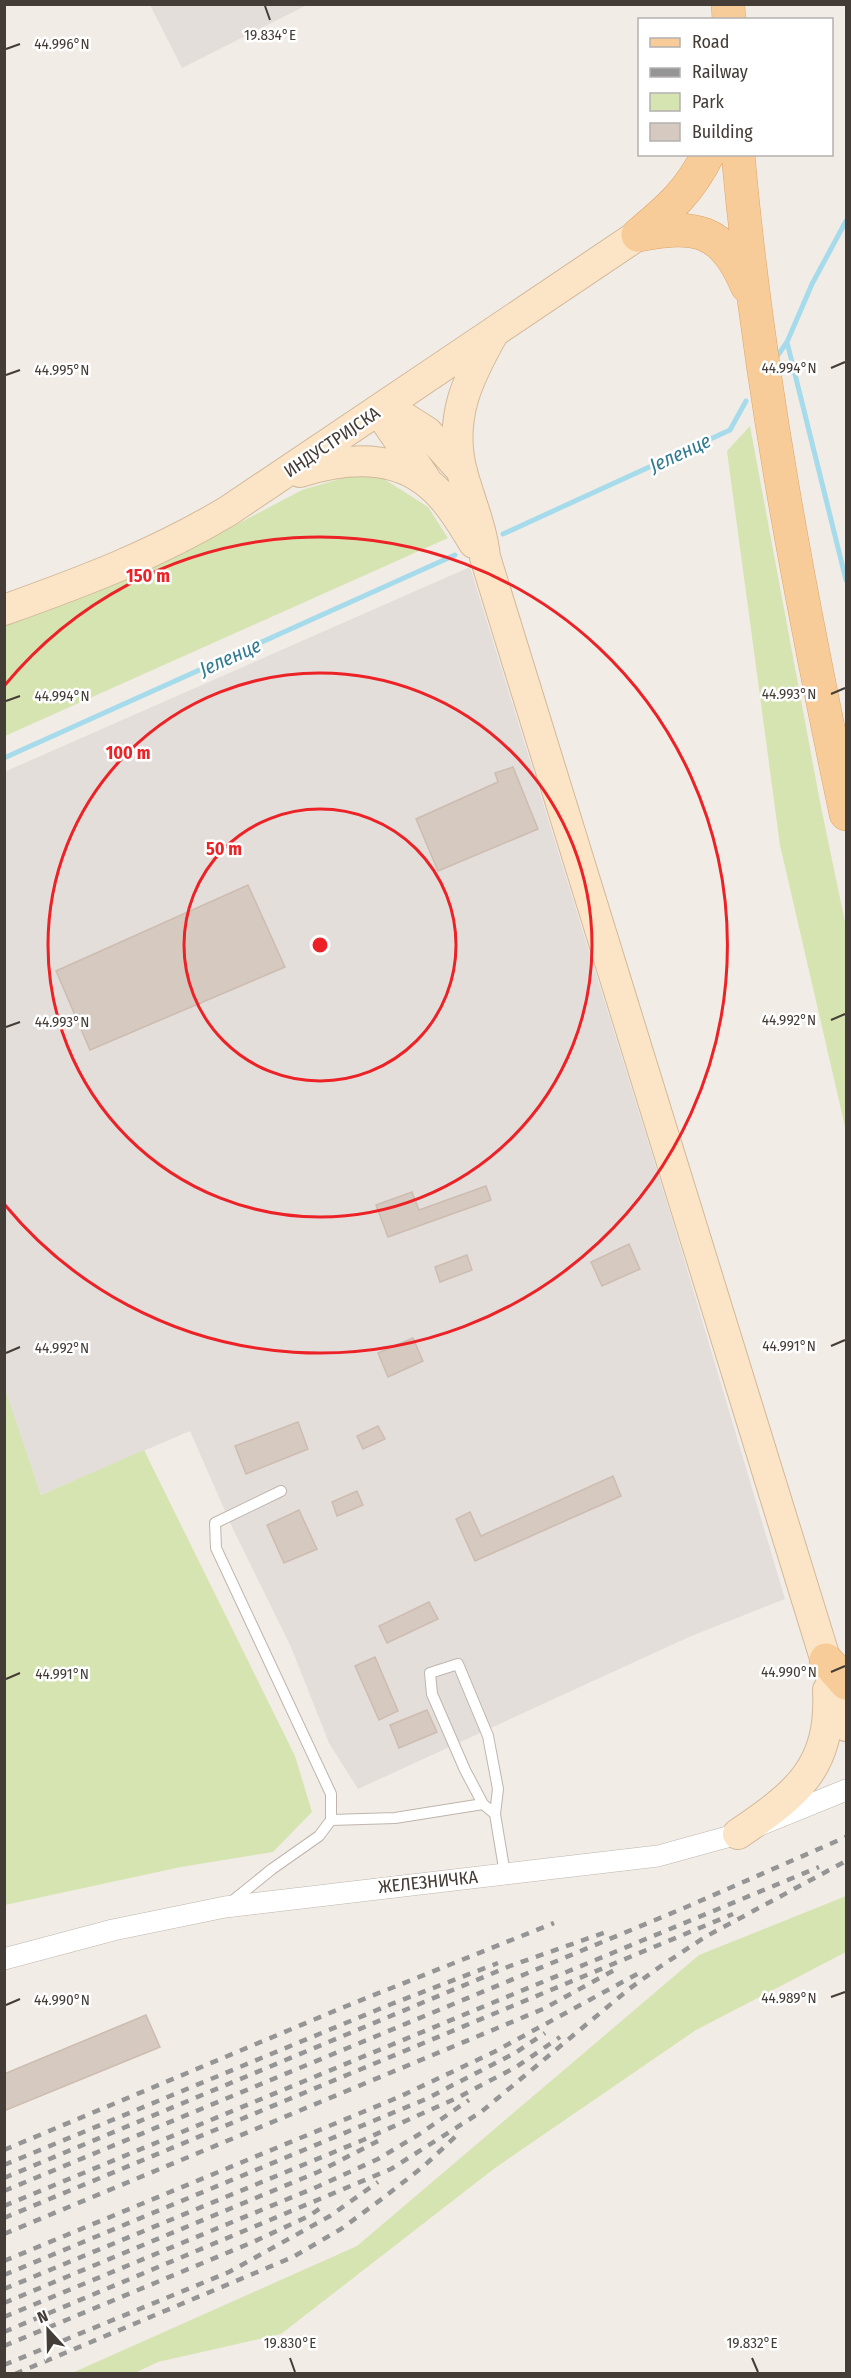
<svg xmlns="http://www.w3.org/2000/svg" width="851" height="2378" font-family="'Fira Sans Condensed',sans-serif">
<rect width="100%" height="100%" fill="#f2ece6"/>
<!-- industrial -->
<path fill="#e4dedb" d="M150,5H307L182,68Z
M470,567L672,1219L785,1599L689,1637L358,1789L329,1743L291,1647L232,1527L190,1431L41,1495L4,1389V772Z"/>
<!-- green -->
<path fill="#d6e4b1" d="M750,426L820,802L846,927V1131L780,845L727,451Z
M370,470L428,507L448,538L5,736V620L209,539L302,490Z
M5,1389L41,1495L144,1450L295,1756L312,1812L273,1852L181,1867L5,1905Z
M846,1896V1952L696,2030L495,2168L281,2334L158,2362L135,2373H72L357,2246L699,1955Z"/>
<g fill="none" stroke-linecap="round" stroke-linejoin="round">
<!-- stream -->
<path stroke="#a5dbeb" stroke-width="5" d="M787,342L846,580
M776,358L787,342L812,284L846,221
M503,534L730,430L746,401
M4,758L455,555"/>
</g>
<!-- building -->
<path fill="#d6c9bf" stroke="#cdbcb0" stroke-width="1.5" d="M513,767L538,829L438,871L416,819L498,782L495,773Z
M248,885L285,967L90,1050L56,971Z
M486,1186L491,1200L388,1237L376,1205L412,1192L419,1210Z
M629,1244L640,1269L602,1286L591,1262Z
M467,1255L472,1270L440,1282L435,1267Z
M413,1338L423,1361L388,1377L378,1353Z
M298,1422L308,1449L246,1474L235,1446Z
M378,1426L385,1439L363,1449L357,1436Z
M613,1476L621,1496L475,1561L456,1519L470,1512L481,1536Z
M357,1491L363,1505L337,1516L332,1502Z
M299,1510L317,1549L284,1563L267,1525Z
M429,1602L438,1619L387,1643L379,1626Z
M375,1657L398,1711L379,1720L355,1666Z
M427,1710L437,1732L399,1748L390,1725Z
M146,2015L160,2047L4,2111V2074Z"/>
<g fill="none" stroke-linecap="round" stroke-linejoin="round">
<!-- service casing -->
<g stroke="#bfb5ac" stroke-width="12">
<path id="service" d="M495,1814L483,1804L465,1770L432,1694L430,1673L458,1664L488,1736L498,1789L495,1814L505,1874
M331,1820L395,1818L483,1804
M230,1903L272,1869L319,1836L331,1820V1794L216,1548L215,1523L281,1491"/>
</g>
<!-- minor casing -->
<g stroke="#bfb5ac" stroke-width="22">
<path id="minor" d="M4,1959L113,1930L225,1907L658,1856L738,1834L846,1790"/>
</g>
<!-- secondary casing -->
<g stroke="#d2b99b" stroke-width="32">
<path id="secondary" d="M494,332C468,378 448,418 462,472C470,501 482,528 485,557L846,1726
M386,406L427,432L462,471
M379,411L426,480
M300,472C341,459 389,454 425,481C446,496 461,522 474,543
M4,610C85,581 154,555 228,511L638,235
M738,1834C797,1794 832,1767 828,1690"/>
</g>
<!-- primary casing -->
<g stroke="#dca56a" stroke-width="34">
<path id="primary" d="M728,4L729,20
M738,154C758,377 800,596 846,814
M638,235C695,224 723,228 747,286
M638,235C669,209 690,191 708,154
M826,1660L846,1683"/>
</g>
<!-- service -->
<use href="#service" stroke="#fff" stroke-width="10"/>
<!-- minor -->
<use href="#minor" stroke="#fff" stroke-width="21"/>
<!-- secondary -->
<use href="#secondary" stroke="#fbe5c6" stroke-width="30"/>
<!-- primary -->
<use href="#primary" stroke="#f8cc99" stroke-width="33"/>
<!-- rail -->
<path stroke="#959595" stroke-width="4.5" stroke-dasharray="8 8" stroke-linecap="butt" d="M4,2150L344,2007L554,1923
M4,2165L389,2005L498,1963
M4,2178L510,1966L609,1931
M4,2191L684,1908L846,1837
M4,2206L819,1867
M4,2218L733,1914
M4,2234L543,2009L618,1968
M4,2261L399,2097L494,2052L639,1973
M4,2275L426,2099L515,2053L545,2033
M4,2289L363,2140L457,2098L516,2067L560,2037
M4,2303L318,2172L378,2141
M4,2317L319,2186L378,2159L418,2135L469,2100
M4,2332L391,2169L481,2112L629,1989L661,1966L705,1937L846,1861
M4,2346L253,2242L309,2216L325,2205
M4,2365L229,2272L330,2216L378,2182
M15,2374L293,2257L341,2229L383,2198L424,2166L457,2135"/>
</g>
<!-- ticks -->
<path fill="none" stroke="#443c36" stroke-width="2" d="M265,6L270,20M6,49L20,44M831,368L845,362M6,375L20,370M831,694L845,688M6,701L20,696M831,1020L845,1014M6,1027L20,1022M831,1346L845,1340M6,1353L20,1347M831,1672L845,1666M6,1679L20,1673M831,1997L845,1992M6,2005L20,1999M290,2358L295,2372M752,2358L758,2372"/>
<!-- distance rings -->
<g fill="none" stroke="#ec2227" stroke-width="3">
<circle cx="320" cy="945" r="136"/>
<circle cx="320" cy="945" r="272"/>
<path d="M5 685A408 408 0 1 1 5 1205"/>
</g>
<g text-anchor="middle" stroke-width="5" stroke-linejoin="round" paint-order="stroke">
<!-- street labels -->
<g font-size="18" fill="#443c36" stroke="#fff">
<text transform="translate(332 442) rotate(-34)" y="6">ИНДУСТРИЈСКА</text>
<text transform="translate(428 1882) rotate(-6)" y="6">ЖЕЛЕЗНИЧКА</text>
</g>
<!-- water labels -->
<g font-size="20" font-style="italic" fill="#307a92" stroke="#fff">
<text transform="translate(680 453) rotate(-25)" y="7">Јеленце</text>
<text transform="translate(230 657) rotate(-24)" y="7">Јеленце</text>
</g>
</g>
<g font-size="15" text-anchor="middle" fill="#443c36" stroke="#fff" stroke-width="5" stroke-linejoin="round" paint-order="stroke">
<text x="270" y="40">19.834°E</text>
<text x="62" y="49">44.996°N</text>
<text x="789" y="373">44.994°N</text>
<text x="62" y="375">44.995°N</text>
<text x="789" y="699">44.993°N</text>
<text x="62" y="701">44.994°N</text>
<text x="789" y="1025">44.992°N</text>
<text x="62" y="1027">44.993°N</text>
<text x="789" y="1351">44.991°N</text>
<text x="62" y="1353">44.992°N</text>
<text x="789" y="1677">44.990°N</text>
<text x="62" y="1679">44.991°N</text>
<text x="789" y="2003">44.989°N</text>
<text x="62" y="2005">44.990°N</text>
<text x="290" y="2348">19.830°E</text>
<text x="752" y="2348">19.832°E</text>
</g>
<circle cx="320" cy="945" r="9" fill="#ec2227" stroke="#fff" stroke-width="3"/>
<g font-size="18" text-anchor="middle" font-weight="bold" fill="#ec2227" stroke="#fff" stroke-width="5" stroke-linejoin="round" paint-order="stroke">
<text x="148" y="582">150 m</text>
<text x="128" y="759">100 m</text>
<text x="224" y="855">50 m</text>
</g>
<!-- border -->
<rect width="851" height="2378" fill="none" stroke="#443c36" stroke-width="12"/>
<!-- legend -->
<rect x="638" y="18" width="195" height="138" fill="#ffffff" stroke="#b4b1af" stroke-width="1.5"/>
<rect x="650" y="38" width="30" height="9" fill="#f8cc99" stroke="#b4b1af" stroke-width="1.5"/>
<text x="692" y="48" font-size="18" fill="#443c36">Road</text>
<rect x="650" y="68" width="30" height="9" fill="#959595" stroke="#b4b1af" stroke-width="1.5"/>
<text x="692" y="78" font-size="18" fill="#443c36">Railway</text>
<rect x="650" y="93" width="30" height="18" fill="#d6e4b1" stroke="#b4b1af" stroke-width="1.5"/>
<text x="692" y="108" font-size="18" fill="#443c36">Park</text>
<rect x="650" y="123" width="30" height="18" fill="#d6c9bf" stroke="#b4b1af" stroke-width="1.5"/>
<text x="692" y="138" font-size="18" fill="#443c36">Building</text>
<!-- north arrow -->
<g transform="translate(48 2330) rotate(338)" stroke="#ffffff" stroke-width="4.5" paint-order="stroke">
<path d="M0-4.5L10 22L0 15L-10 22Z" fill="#443c36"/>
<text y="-9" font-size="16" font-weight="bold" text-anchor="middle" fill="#443c36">N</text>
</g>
</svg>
